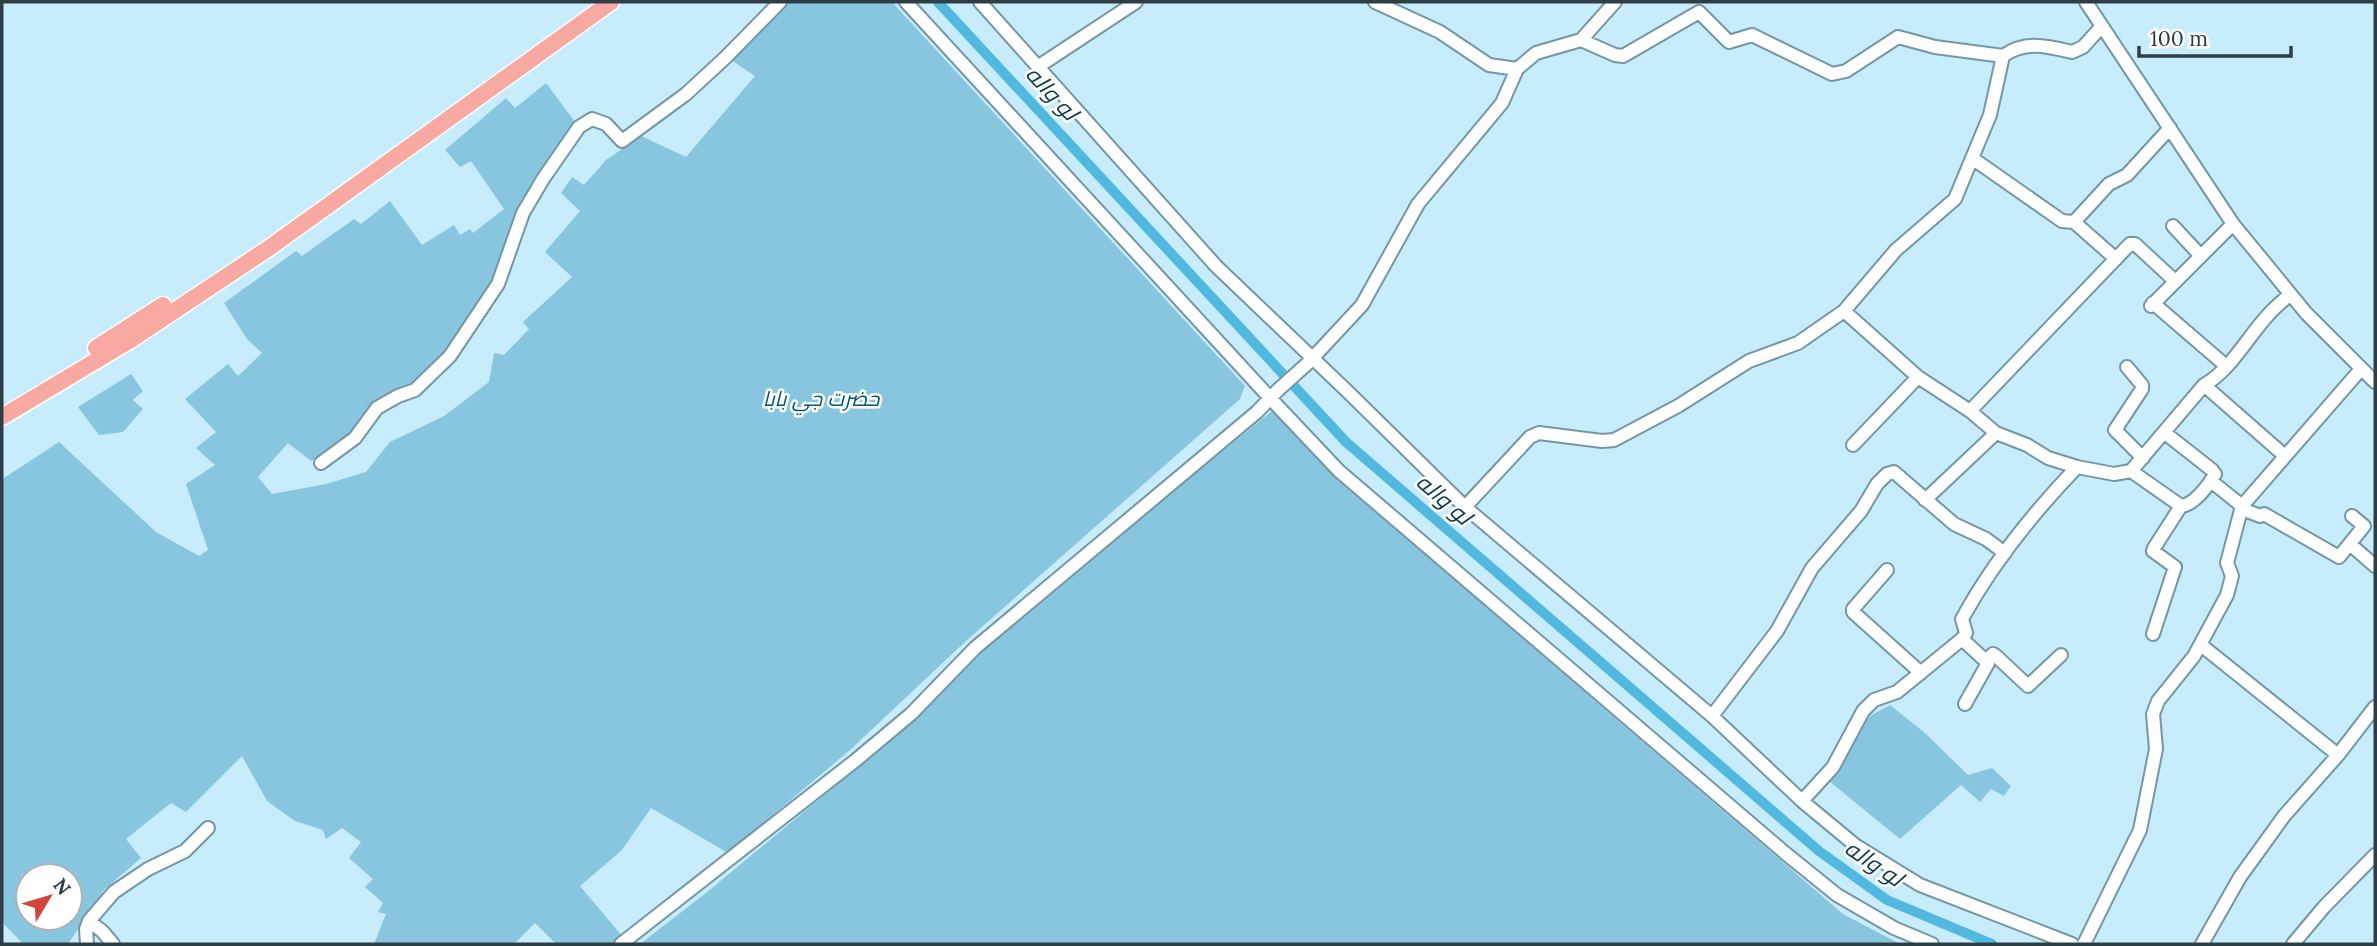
<svg xmlns="http://www.w3.org/2000/svg" width="2377" height="946" font-family="Lora,Cairo,serif">
<rect width="100%" height="100%" fill="#c7ecfc"/>
<!-- green -->
<path fill="#88c6e0" fill-rule="evenodd" d="M788,2H892L1245,386L1240,399L966,641L850,750L728,853L651,808L622,850L580,886L623,937L615,944H556L535,923L514,944H374L386,914L378,912L383,903L365,887L373,879L349,858L361,842L342,828L326,839L323,830L295,821L267,801L242,756L186,812L171,803L126,839L141,858L104,890L68,944H23L2,922V482L4,478L59,442L156,532L199,556L208,550L186,484L215,465L196,448L216,432L185,399L228,364L238,376L262,353L247,339L224,303L296,251L302,256L354,219L361,224L390,201L422,245L454,225L460,235L470,229L473,233L504,209L471,161L460,167L445,150L506,98L515,108L546,83L575,122L539,177L493,283L446,350L424,374L410,385L376,403L357,422L351,432L311,461L288,443L258,477L272,494L326,484L366,472L390,442L444,416L489,382L494,353L504,355L529,329L523,322L572,277L545,252L580,211L561,193L572,177L584,185L606,160L641,136L686,157L755,76L731,60ZM28,876H70V918H28Z
M131,374L143,391L133,400L143,409L123,432L99,435L78,407Z
M1272,411L1337,479L1843,914L1900,944H640L706,893L918,717L981,653L1153,508Z
M1890,705L1925,733L1968,775L1992,768L2011,786L2004,796L1991,789L1980,802L1961,785L1900,839L1829,781L1870,716Z"/>
<g fill="none" stroke-linecap="round" stroke-linejoin="round">
<!-- canal -->
<path stroke="#51b9e0" stroke-width="10" d="M938,2L1346,442L1819,851L1887,900L1992,944"/>
<!-- minor casing -->
<g stroke="#7496a5" stroke-width="16">
<path id="minor" d="M906,2L1270,398L1339,471L1785,853L1837,895L1894,928L1932,944
M980,2L1216,266L1347,391L1465,507L1712,716L1802,801L1855,845L1920,885L2072,944
M1375,2L1440,32L1489,65L1517,69
M2086,2L2233,224L2306,313L2375,382
M1581,40L1615,55L1623,56L1699,12L1729,42L1752,35L1832,74L1846,71L1898,37L1935,47L2003,56
M1039,66L1136,2
M1972,158L2062,221L2074,222L2116,259
M2074,222L2109,184L2127,175L2170,128
M2173,226L2200,255
M2153,303L2225,365
M2151,306L2233,224
M1844,311L1918,377
M2127,367L2142,385V389L2115,430L2143,458
M2204,385L2285,456
M1970,411L2130,244H2135L2175,281
M1853,445L1918,377L1970,411L1996,433L2027,445L2048,458L2077,467L2114,474L2131,471L2204,385C2231,370 2248,336 2269,314C2275,307 2283,301 2290,294
M321,463L355,438L377,408L398,396L415,390L450,356L498,284L523,213L543,179L579,127L592,119L606,124L622,141L686,94L726,57L780,2
M2131,471L2181,506C2194,505 2209,485 2215,474L2212,470L2165,433
M2211,481L2242,506
M1925,500L1996,433
M1465,507L1530,437L1539,433L1602,441L1614,440L1678,406L1749,361L1798,343L1844,311L1896,250L1955,199L1990,115L2003,56C2025,40 2047,46 2072,52L2083,47L2102,26
M2242,509L2260,516L2264,514L2339,557L2364,526L2352,516
M2351,545L2375,566
M1887,570L1853,609V612L1921,673
M2153,634L2175,567L2153,551L2154,548L2181,506
M1962,639L1988,663L1965,704
M2201,645L2338,755
M1987,660L1993,654L1996,656L2028,686L2061,655
M1712,716L1777,631L1812,568L1861,511L1877,484L1887,474L1894,472L1954,524L1986,539L2005,553
M1802,801L1833,767L1863,711L1874,700L1897,692L1962,639L1966,633L1962,619C1992,564 2033,513 2077,467
M89,921L102,931L113,944
M87,944L86,929L89,921L114,892L148,869L185,851L208,828
M621,944L856,760L911,714L975,648L1257,412L1278,390L1308,363L1362,305L1418,204L1502,103L1517,69L1536,53L1581,40L1615,2
M2084,944L2140,830L2156,749L2153,714L2158,701L2194,656L2227,595L2232,576L2227,563L2242,506L2361,369
M2202,944L2240,877L2284,816L2338,755L2375,707
M2293,944L2324,907L2375,855"/>
</g>
<!-- major casing -->
<g stroke="#fff" stroke-width="19">
<path id="major" d="M96,348L163,305
M2,417L129,341L269,248L611,2"/>
</g>
<!-- minor -->
<use href="#minor" stroke="#fff" stroke-width="12"/>
<!-- major -->
<use href="#major" stroke="#f8a9a2" stroke-width="16"/>
</g>
<g text-anchor="middle" stroke-width="5" stroke-linejoin="round" paint-order="stroke">
<!-- park labels -->
<g font-size="21" font-style="italic" fill="#005a75" stroke="#fff">
<text x="821" y="406">حضرت جي بابا</text>
</g>
<!-- water labels -->
<g font-size="23" font-style="italic" fill="#0b3b4b" stroke="#fff">
<text transform="translate(1052 93) rotate(47)" y="8">لو واله</text>
<text transform="translate(1444 499) rotate(41)" y="8">لو واله</text>
<text transform="translate(1874 863) rotate(34)" y="8">لو واله</text>
</g>
</g>
<!-- border -->
<rect width="2377" height="946" fill="none" stroke="#2f3e44" stroke-width="7"/>
<!-- north arrow -->
<g transform="translate(49 897) rotate(52)"><circle r="33" fill="#ffffff" stroke="#acb2b4" stroke-width="2"/>
<path d="M0-5L12 26L0 18L-12 26Z" fill="#d4453e"/>
<text y="-10" font-size="19" font-weight="bold" text-anchor="middle" fill="#2f3e44">N</text>
</g>
<!-- scale -->
<path d="M2139 46v10h152v-10" fill="none" stroke="#2f3e44" stroke-width="3.5"/>
<text x="2150" y="46" font-size="21" fill="#2f3e44" stroke="#ffffff" stroke-width="5" paint-order="stroke">100 m</text>
</svg>
